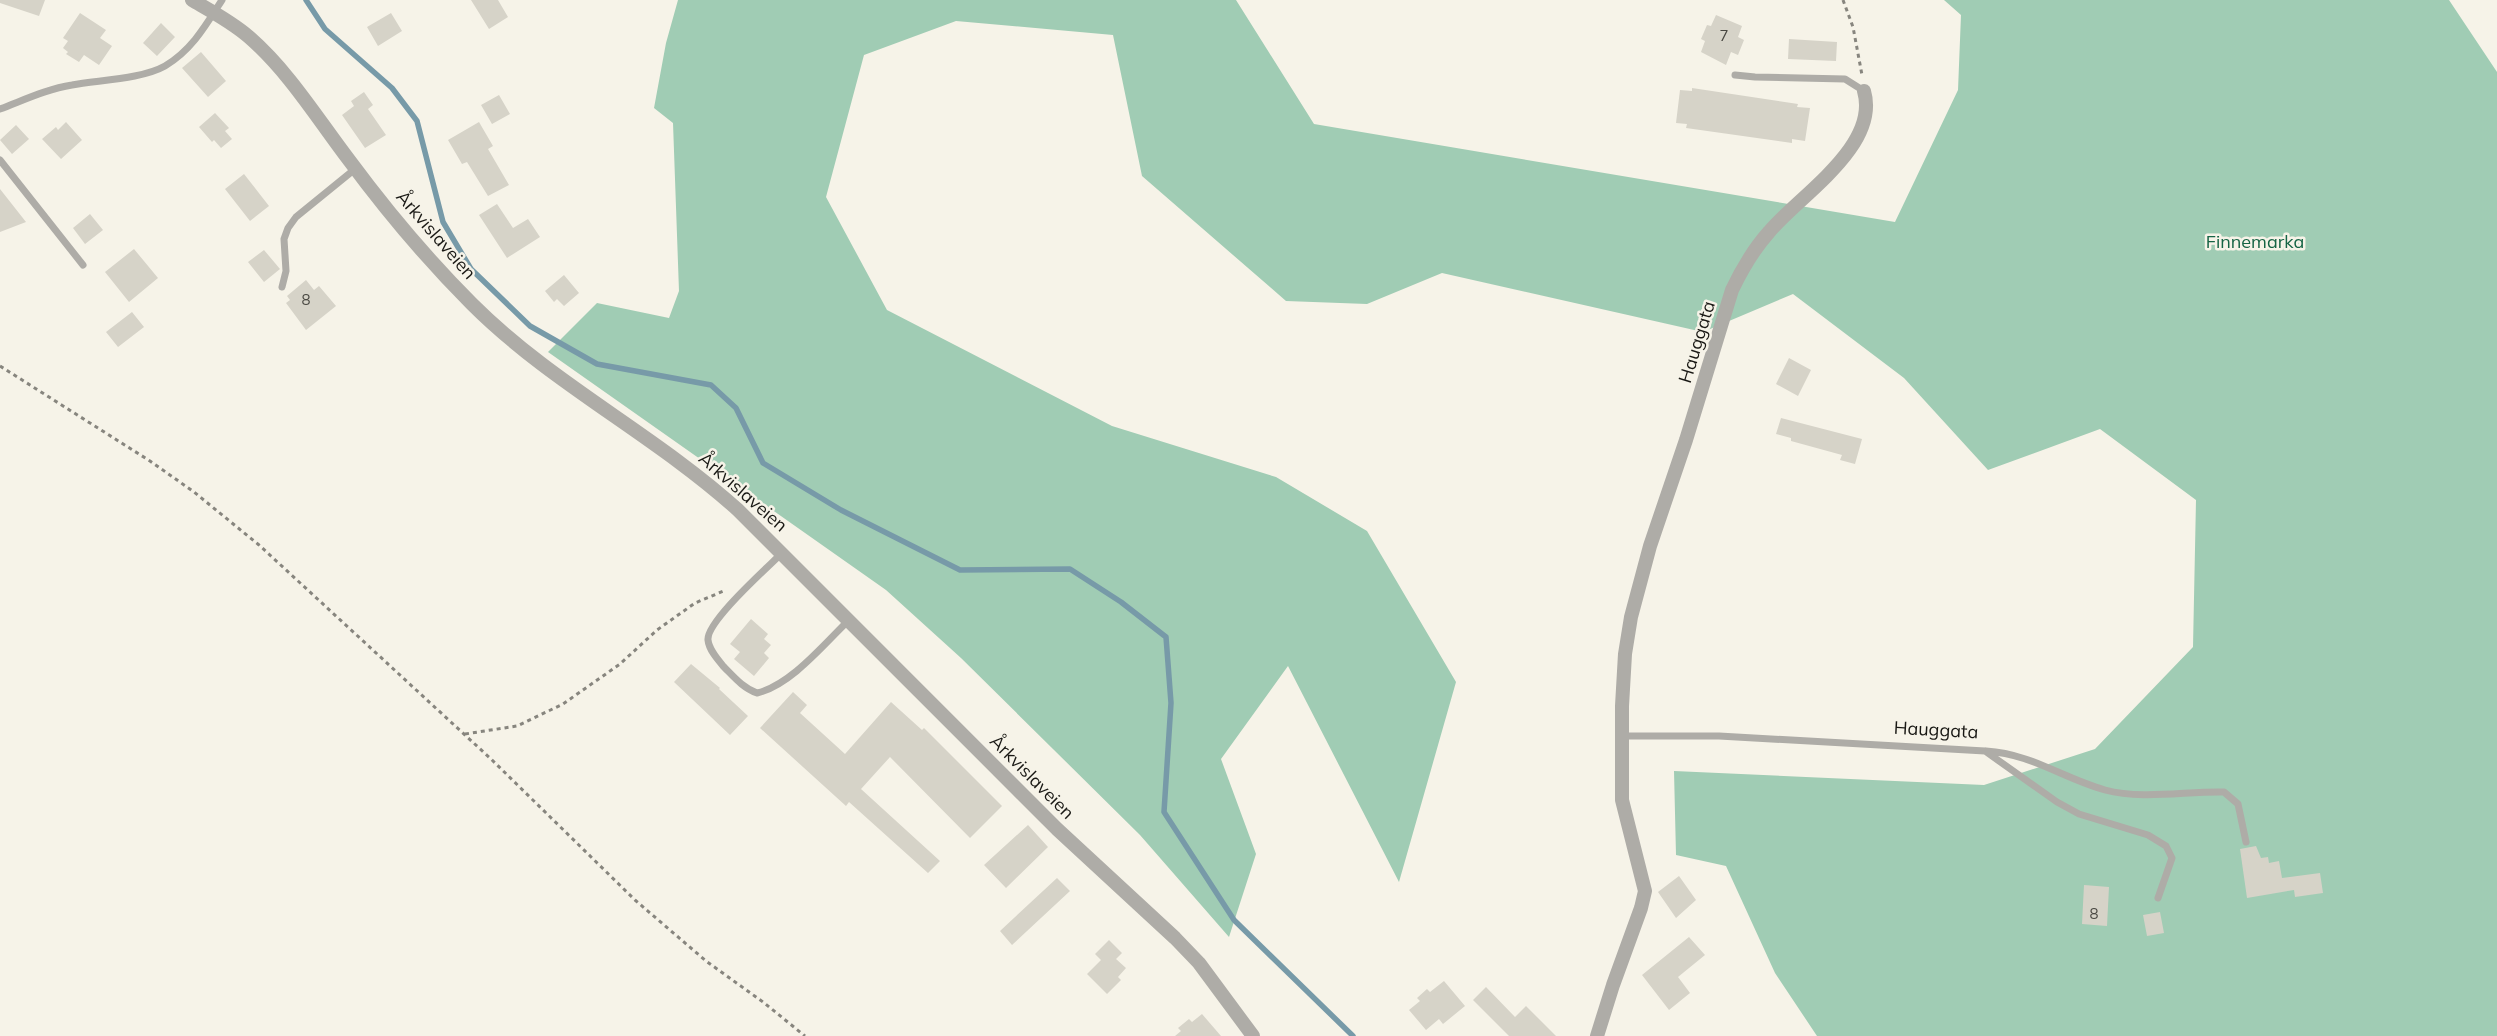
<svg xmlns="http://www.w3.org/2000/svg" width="2497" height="1036" font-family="Mulish,sans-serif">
<rect width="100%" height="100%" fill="#f6f3e8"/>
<!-- green -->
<path fill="#a0ccb4" d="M678,0H1236L1314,124L1895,222L1958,90L1961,15L1944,0H2449L2497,72V1036H1817L1775,973L1726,866L1676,855L1674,771L1984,785L2095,749L2193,647L2196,500L2100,429L1988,470L1904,378L1793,294L1703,332L1442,273L1367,304L1286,301L1142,176L1113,35L956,21L864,55L826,197L887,310L1112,426L1276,477L1367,531L1456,682L1399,882L1288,666L1221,759L1256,854L1229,937L1140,835L961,658L886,590L548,352L597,303L669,318L679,291L673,123L654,108L666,43Z"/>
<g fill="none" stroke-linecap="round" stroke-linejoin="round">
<!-- stream -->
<path stroke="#779aa8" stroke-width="5.5" d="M306,0L325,29L392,88L417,121L443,222L471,269L530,326L597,364L711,385L736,408L763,463L841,510L960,570L1070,569L1121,602L1166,637L1171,703L1164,812L1234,920L1353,1036"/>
</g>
<!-- building -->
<path fill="#d6d3c8" d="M0,0H45L39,16L0,3Z
M471,0H498L508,17L489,29Z
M80,13L106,30L100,38L112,46L99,65L84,55L79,62L66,54L68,52L63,48L68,41L63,38Z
M391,13L402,31L378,46L367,27Z
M1716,15L1742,26L1738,37L1744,40L1738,55L1731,52L1726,65L1701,52L1705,41L1701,39L1707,25L1711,26Z
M161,23L175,37L157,56L143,43Z
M1789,39L1837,42L1836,61L1788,59Z
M201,52L226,81L208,97L182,68Z
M1692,88L1798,104L1797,107L1810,108L1805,141L1792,139V143L1686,128L1687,124L1676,123L1680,90L1692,91Z
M364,92L373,105L368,109L386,135L365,148L342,115L354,106L351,101Z
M499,95L510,114L492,124L481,105Z
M215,113L229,128L225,131L232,139L221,148L214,140L212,142L199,127Z
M66,122L82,140L61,159L42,139L56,127L58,130Z
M479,122L493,146L488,149L509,185L488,196L467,162L462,164L448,140Z
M16,125L29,139L12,154L0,140Z
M244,174L269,206L250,221L225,189Z
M0,189L26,222L0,232Z
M497,204L513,228L528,219L540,237L507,258L479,215Z
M90,214L103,230L85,244L73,228Z
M134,249L158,278L129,302L105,272Z
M264,250L280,269L264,282L248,262Z
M564,275L579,293L564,306L557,299L554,302L545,291Z
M306,280L314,290L319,286L336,306L306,330L286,303L290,300L287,296Z
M132,312L144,327L118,347L106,332Z
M1789,358L1811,370L1798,396L1776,384Z
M1781,418L1862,439L1855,464L1840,460L1842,455L1791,441V438L1776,434Z
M751,619L768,634L764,639L771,645L764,653L769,658L754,676L734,659L740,652L730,644Z
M691,664L720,688L719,689L748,716L730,735L674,682Z
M793,692L807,705L800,713L845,754L891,702L922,730L924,728L1002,806L970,838L890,757L861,789L940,861L928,873L849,802L846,806L760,728Z
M1028,825L1048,847L1006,888L984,865Z
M2256,846L2261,858L2268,857L2269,863L2279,861L2282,878L2320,873L2323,893L2295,897L2294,890L2247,898L2240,849Z
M1679,876L1696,900L1676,918L1658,892Z
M1057,878L1070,891L1012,945L1000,931Z
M2084,885L2109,887L2107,926L2082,924Z
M2160,912L2164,933L2147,936L2143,915Z
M1689,937L1705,955L1678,977L1690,993L1669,1010L1642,975Z
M1109,940L1122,953L1116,959L1126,968L1118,977L1121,980L1107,994L1087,974L1101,960L1095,954Z
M1444,981L1465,1006L1443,1024L1439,1019L1426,1030L1409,1010L1420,1001L1417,998L1427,989L1430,992Z
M1486,987L1515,1017L1526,1006L1556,1036H1509L1473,1000Z
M1202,1014L1221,1036H1175L1181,1031L1178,1028L1189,1019L1192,1022Z"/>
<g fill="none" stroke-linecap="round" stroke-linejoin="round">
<!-- path -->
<path stroke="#87857e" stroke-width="3" stroke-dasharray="4 4" stroke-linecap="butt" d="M1843,0L1853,27L1862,75
M0,366L150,461L194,492L259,545L491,759L635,900L706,961L763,1002L805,1036
M465,734L517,726L563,704L620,664L657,630L695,603L726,590"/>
<!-- lane -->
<path stroke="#aeaca7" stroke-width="7" d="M1735,75L1755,77L1845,79L1864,91
M0,109C24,100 47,89 72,85C99,80 142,79 165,66C192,50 206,25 222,0
M0,160L83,265
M282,287L286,271L284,239L288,228L296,217L355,169
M782,553C767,568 706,622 708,640C709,650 718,660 724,667C734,677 743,688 757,693C791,685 824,644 849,620
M1622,736H1719L1985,751L2057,802L2079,814L2148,835L2166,846L2172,858L2158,898
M1986,751C2032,754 2062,778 2105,790C2143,800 2186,791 2224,792L2238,804L2246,842"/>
<!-- street -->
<path stroke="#aeaca7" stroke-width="14" d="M192,0C211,11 232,22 249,37C289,72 317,118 349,160C386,210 428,260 472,304C552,384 654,434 738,510L1057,829L1175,938L1199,963L1253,1036
M1597,1036L1613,985L1641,908L1645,891L1622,800V706L1625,654L1631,617L1650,546L1686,440L1732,290C1742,269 1753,250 1769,232C1800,195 1880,146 1864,91"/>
</g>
<g text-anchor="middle" stroke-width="5" stroke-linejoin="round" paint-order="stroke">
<!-- number labels -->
<g font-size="15" fill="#484741">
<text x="1724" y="41">7</text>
<text x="306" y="305">8</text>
<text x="2094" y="919">8</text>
</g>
<!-- street labels -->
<g font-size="18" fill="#191814" stroke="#f6f3e8">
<text transform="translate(436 235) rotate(49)" y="6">Årkvislaveien</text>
<text transform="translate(1697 342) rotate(-73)" y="6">Hauggata</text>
<text transform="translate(743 492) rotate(41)" y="6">Årkvislaveien</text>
<text transform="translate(1936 730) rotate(3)" y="6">Hauggata</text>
<text transform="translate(1032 777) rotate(45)" y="6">Årkvislaveien</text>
</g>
<!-- park labels -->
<g font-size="18" fill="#156444" stroke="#f6f3e8">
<text x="2255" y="248">Finnemarka</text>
</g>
</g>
</svg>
